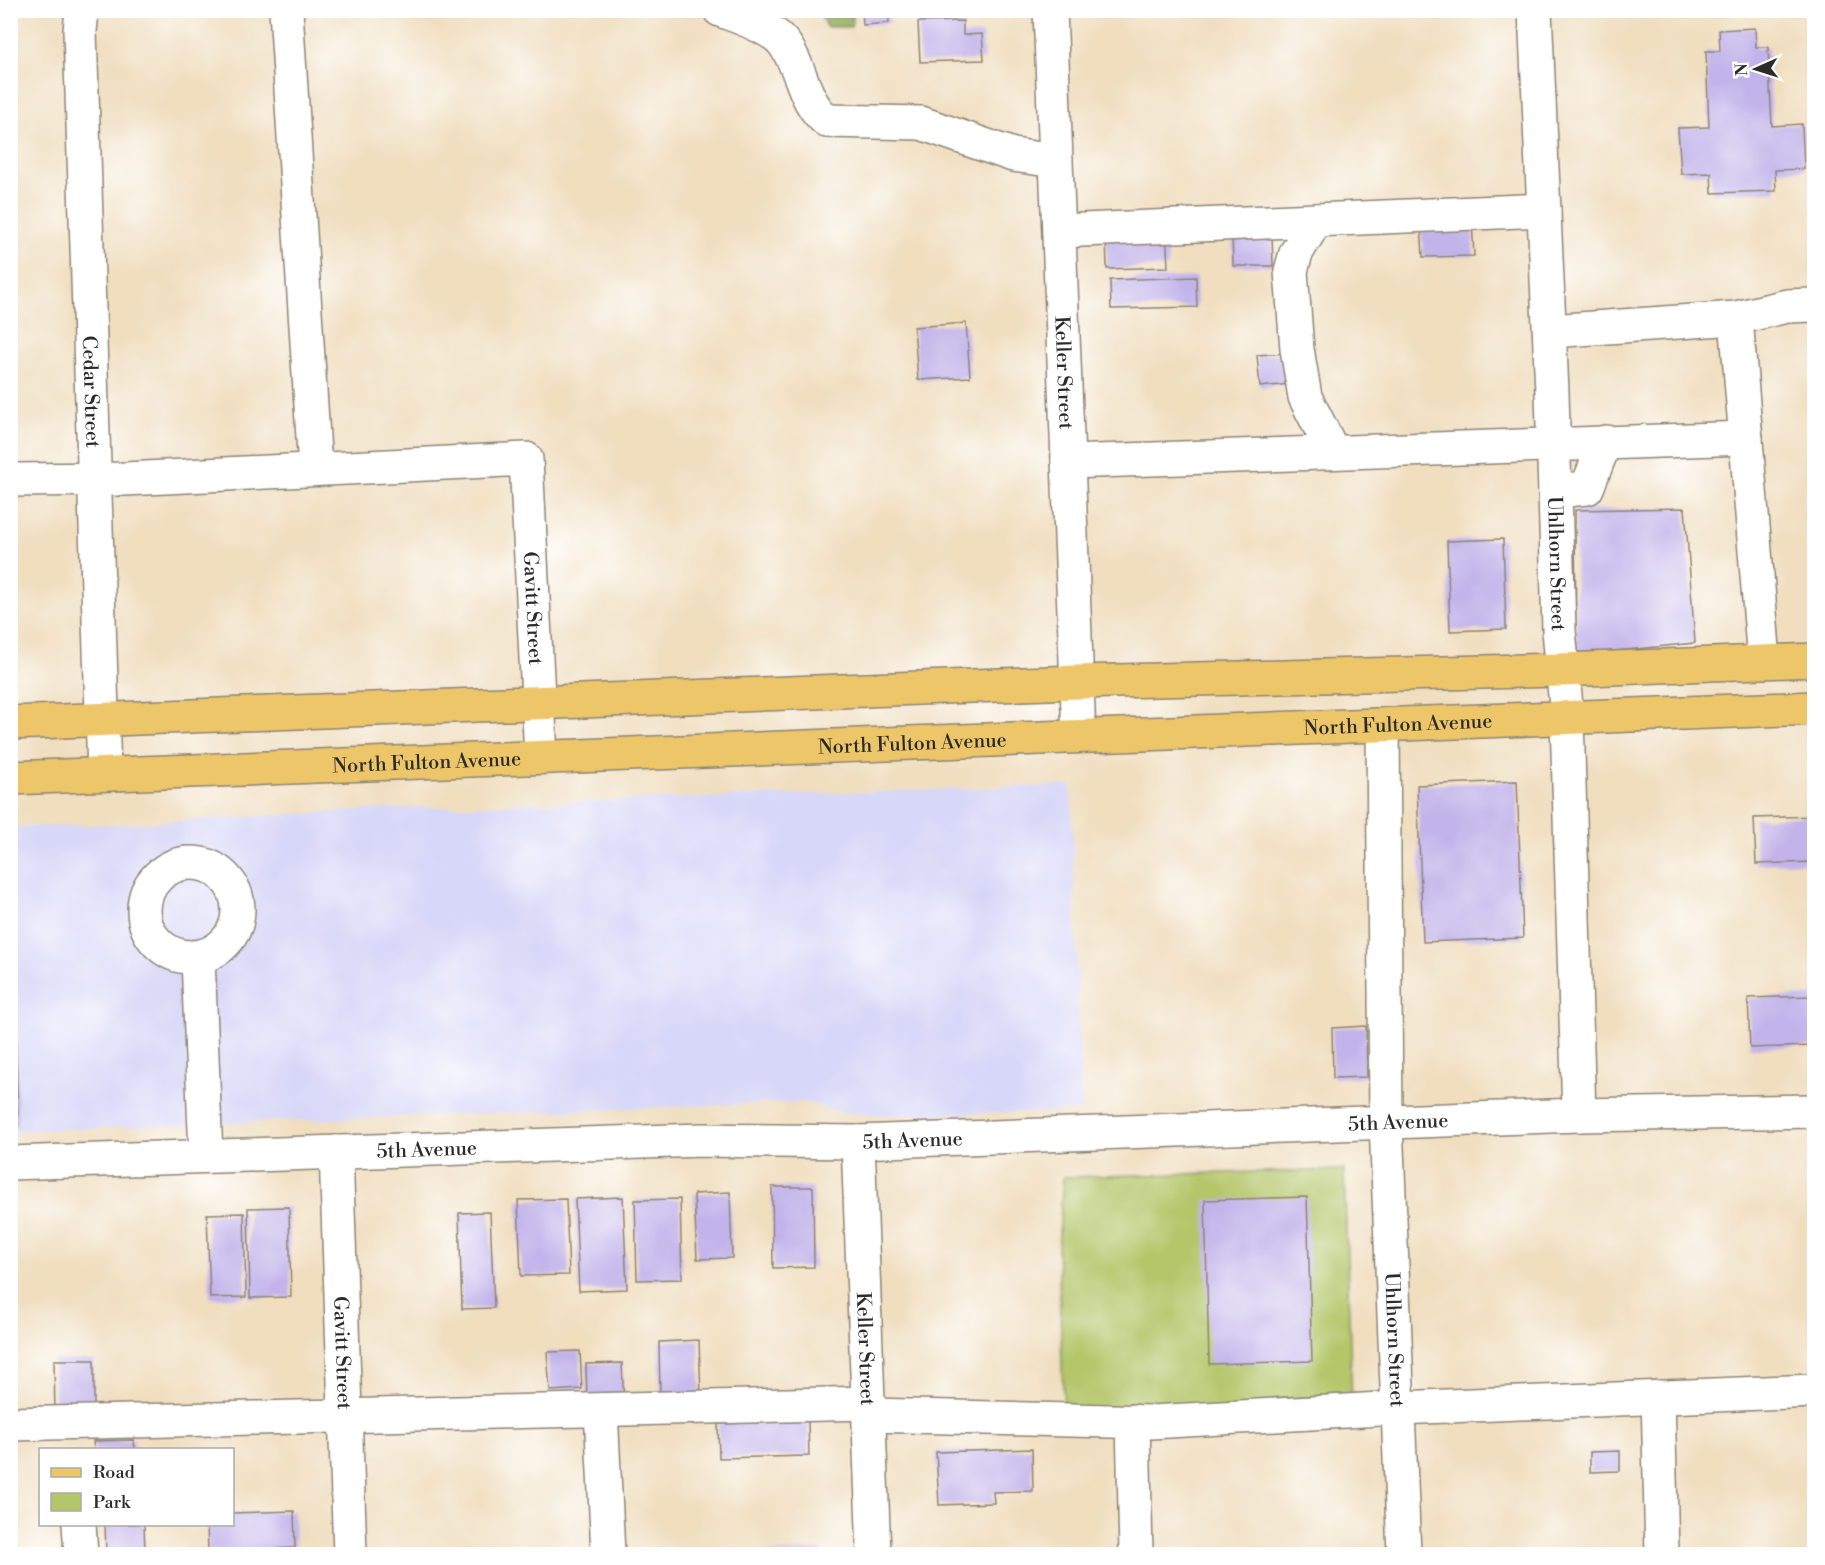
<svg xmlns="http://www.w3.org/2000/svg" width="1825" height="1565" font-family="'Libre Bodoni',serif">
<rect width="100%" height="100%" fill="#fff"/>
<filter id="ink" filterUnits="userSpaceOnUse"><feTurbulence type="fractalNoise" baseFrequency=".0167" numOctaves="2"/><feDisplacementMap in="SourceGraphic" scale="12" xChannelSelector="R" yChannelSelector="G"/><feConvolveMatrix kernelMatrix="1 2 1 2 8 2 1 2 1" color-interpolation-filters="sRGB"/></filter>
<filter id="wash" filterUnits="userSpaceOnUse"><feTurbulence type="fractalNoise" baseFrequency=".008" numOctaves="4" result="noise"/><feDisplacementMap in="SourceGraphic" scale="24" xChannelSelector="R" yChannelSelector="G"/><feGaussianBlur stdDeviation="1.35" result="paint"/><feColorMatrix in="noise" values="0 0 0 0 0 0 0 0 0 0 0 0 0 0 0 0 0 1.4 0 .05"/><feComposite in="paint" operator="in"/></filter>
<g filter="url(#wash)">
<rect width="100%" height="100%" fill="#f0debf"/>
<!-- built -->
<path fill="#d7d7f8" d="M1071,785L1082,1111L892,1115L845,1113L803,1102L11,1131L10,827L130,824L379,809Z"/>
<!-- green -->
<path fill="#b4c669" stroke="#70784a" stroke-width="1.5" d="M1344,1170L1352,1403L1064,1419L1058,1250L1063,1177Z"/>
<!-- forest -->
<path fill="#8fab5d" stroke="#5d6b44" stroke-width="1.5" d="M820,11H854L851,27H826Z"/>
<g id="blocks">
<!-- building -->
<path fill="#c2b4ea" d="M862,10H888L889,23L863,25Z
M910,10H973V12L910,17Z
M963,21V35L982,34L984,60L920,62L918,22Z
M1755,28L1756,47H1768L1772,126L1802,124L1804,169L1775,170L1776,191L1712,193L1711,173L1681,174L1678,128L1709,127L1706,51H1720L1719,30Z
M1472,220L1474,256L1423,257L1421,222Z
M1166,231L1168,267L1107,269L1106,235Z
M1232,233H1272L1273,266H1233Z
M1196,277L1197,307L1111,309L1110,280Z
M966,323L970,377L918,380L914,327Z
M1288,353L1290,384L1260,387L1257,355Z
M1685,508L1695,643L1576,655L1575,510Z
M1503,539L1506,629L1450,631L1447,541Z
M1517,781L1523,938L1423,942L1417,785Z
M1814,816V862L1756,864L1754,818Z
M1814,996V1046L1750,1048L1748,998Z
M10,1012H15L18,1126H10Z
M1366,1026L1367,1077L1333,1078L1332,1028Z
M772,1187H813L814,1267L773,1268Z
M730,1192L732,1258L697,1259L694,1194Z
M623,1197L627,1289L579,1291L575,1199Z
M1307,1197L1312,1361L1209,1364L1205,1200Z
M566,1199L569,1275L521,1276L518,1200Z
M680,1199L682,1279L637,1280L635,1200Z
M289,1207L291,1297L250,1298L248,1208Z
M490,1212L494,1308L462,1309L459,1213Z
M244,1213L246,1297L210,1298L207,1214Z
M699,1340L701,1396L660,1398L659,1342Z
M580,1351L582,1389L550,1391L547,1352Z
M54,1360H94V1417H55Z
M622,1363L624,1405L587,1406L586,1364Z
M808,1421L809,1456L719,1458L718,1424Z
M134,1440L135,1450H94L93,1441Z
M1032,1449L1033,1491L993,1492L994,1503L939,1505L936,1452Z
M1620,1451V1471L1590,1472V1452Z
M294,1511L295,1548L208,1551L207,1524H232V1513Z
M105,1524H144L145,1551L106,1553Z
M823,1550V1554H763V1553Z"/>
</g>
</g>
<g filter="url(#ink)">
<use href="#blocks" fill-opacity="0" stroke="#8e8475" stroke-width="1.5"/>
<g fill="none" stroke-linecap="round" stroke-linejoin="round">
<!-- minor casing -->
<g stroke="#8e8475" stroke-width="36">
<g id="minor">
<path id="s1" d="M82,10L80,31L104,774"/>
<path d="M286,10L315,469"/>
<path d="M720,10C739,17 774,28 785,45C803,70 802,100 827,121L921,123L1013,155L1055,161"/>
<path id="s2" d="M1050,10L1079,736"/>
<path id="s3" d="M1535,10L1552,392L1559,630L1567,718L1579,1115"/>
<path d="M1316,220L1296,253L1291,271L1297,349L1305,397L1333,452"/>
<path d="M1059,231L1544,210"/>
<path d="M1736,318L1764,661"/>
<path d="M1550,331L1736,318L1787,306L1814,305"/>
<path d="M1068,462L1746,438"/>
<path id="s4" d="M10,480L125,479L526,459L541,757"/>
<path d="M1555,491L1587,488L1605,442"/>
<path id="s5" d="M1383,726L1386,1123L1404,1554"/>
<circle cx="191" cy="910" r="47"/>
<path d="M198,958L206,1156"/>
<path id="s6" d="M858,1142L874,1554"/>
<path id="s7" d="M336,1152L350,1554"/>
<path id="s8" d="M10,1163L702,1140L858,1142L1579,1115L1814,1111"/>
<path d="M1658,1397L1662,1554"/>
<path d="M601,1410L608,1554"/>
<path d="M869,1415L1151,1422L1398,1408L1814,1391"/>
<path d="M1133,1421L1136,1554"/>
<path d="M10,1424L869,1403"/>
<path d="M79,1524L81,1554"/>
</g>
</g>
<!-- major casing -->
<g stroke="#8e8475" stroke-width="36">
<g id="major">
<path d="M10,723L1076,682L1562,670L1814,660"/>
<path id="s9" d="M10,778L1814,708"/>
</g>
</g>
<!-- minor -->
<use href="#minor" stroke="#fff" stroke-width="33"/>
<!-- major -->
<use href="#major" stroke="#ecc669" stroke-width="33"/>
</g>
</g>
<g text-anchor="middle" stroke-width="4.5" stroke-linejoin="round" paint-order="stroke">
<!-- street labels -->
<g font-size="20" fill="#2b2b2b" stroke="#fff">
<text dy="7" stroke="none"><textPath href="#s2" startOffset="363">Keller Street</textPath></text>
<text dy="7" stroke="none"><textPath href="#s1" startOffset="382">Cedar Street</textPath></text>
<text dy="7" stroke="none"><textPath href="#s3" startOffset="554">Uhlhorn Street</textPath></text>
<text dy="7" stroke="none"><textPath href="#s4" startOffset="666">Gavitt Street</textPath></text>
<text dy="7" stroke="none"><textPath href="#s9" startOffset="1389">North Fulton Avenue</textPath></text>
<text dy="7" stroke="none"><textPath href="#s9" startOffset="903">North Fulton Avenue</textPath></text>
<text dy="7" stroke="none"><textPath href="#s9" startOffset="417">North Fulton Avenue</textPath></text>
<text dy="7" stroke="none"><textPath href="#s8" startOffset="1389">5th Avenue</textPath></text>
<text dy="7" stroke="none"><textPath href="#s8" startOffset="903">5th Avenue</textPath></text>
<text dy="7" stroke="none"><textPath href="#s8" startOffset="417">5th Avenue</textPath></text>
<text dy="7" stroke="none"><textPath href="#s5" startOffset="614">Uhlhorn Street</textPath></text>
<text dy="7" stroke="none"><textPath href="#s6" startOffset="207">Keller Street</textPath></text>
<text dy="7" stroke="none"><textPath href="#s7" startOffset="201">Gavitt Street</textPath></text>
</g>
</g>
<!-- margin -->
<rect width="1825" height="1565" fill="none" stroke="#fff" stroke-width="36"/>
<!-- legend -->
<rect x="39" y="1448" width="195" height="78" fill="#ffffff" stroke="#aaaaaa" stroke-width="1.5"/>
<rect x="51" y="1468" width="30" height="9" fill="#ecc669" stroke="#aaaaaa" stroke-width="1.5"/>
<text x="93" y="1478" font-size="18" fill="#2b2b2b">Road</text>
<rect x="51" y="1493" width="30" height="18" fill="#b4c669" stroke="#aaaaaa" stroke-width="1.5"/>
<text x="93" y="1508" font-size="18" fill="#2b2b2b">Park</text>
<!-- north arrow -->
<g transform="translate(1756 69) rotate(267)" stroke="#ffffff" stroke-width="4.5" paint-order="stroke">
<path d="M0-4.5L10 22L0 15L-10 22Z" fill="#2b2b2b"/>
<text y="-9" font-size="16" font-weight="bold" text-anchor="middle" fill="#2b2b2b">N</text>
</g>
</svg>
